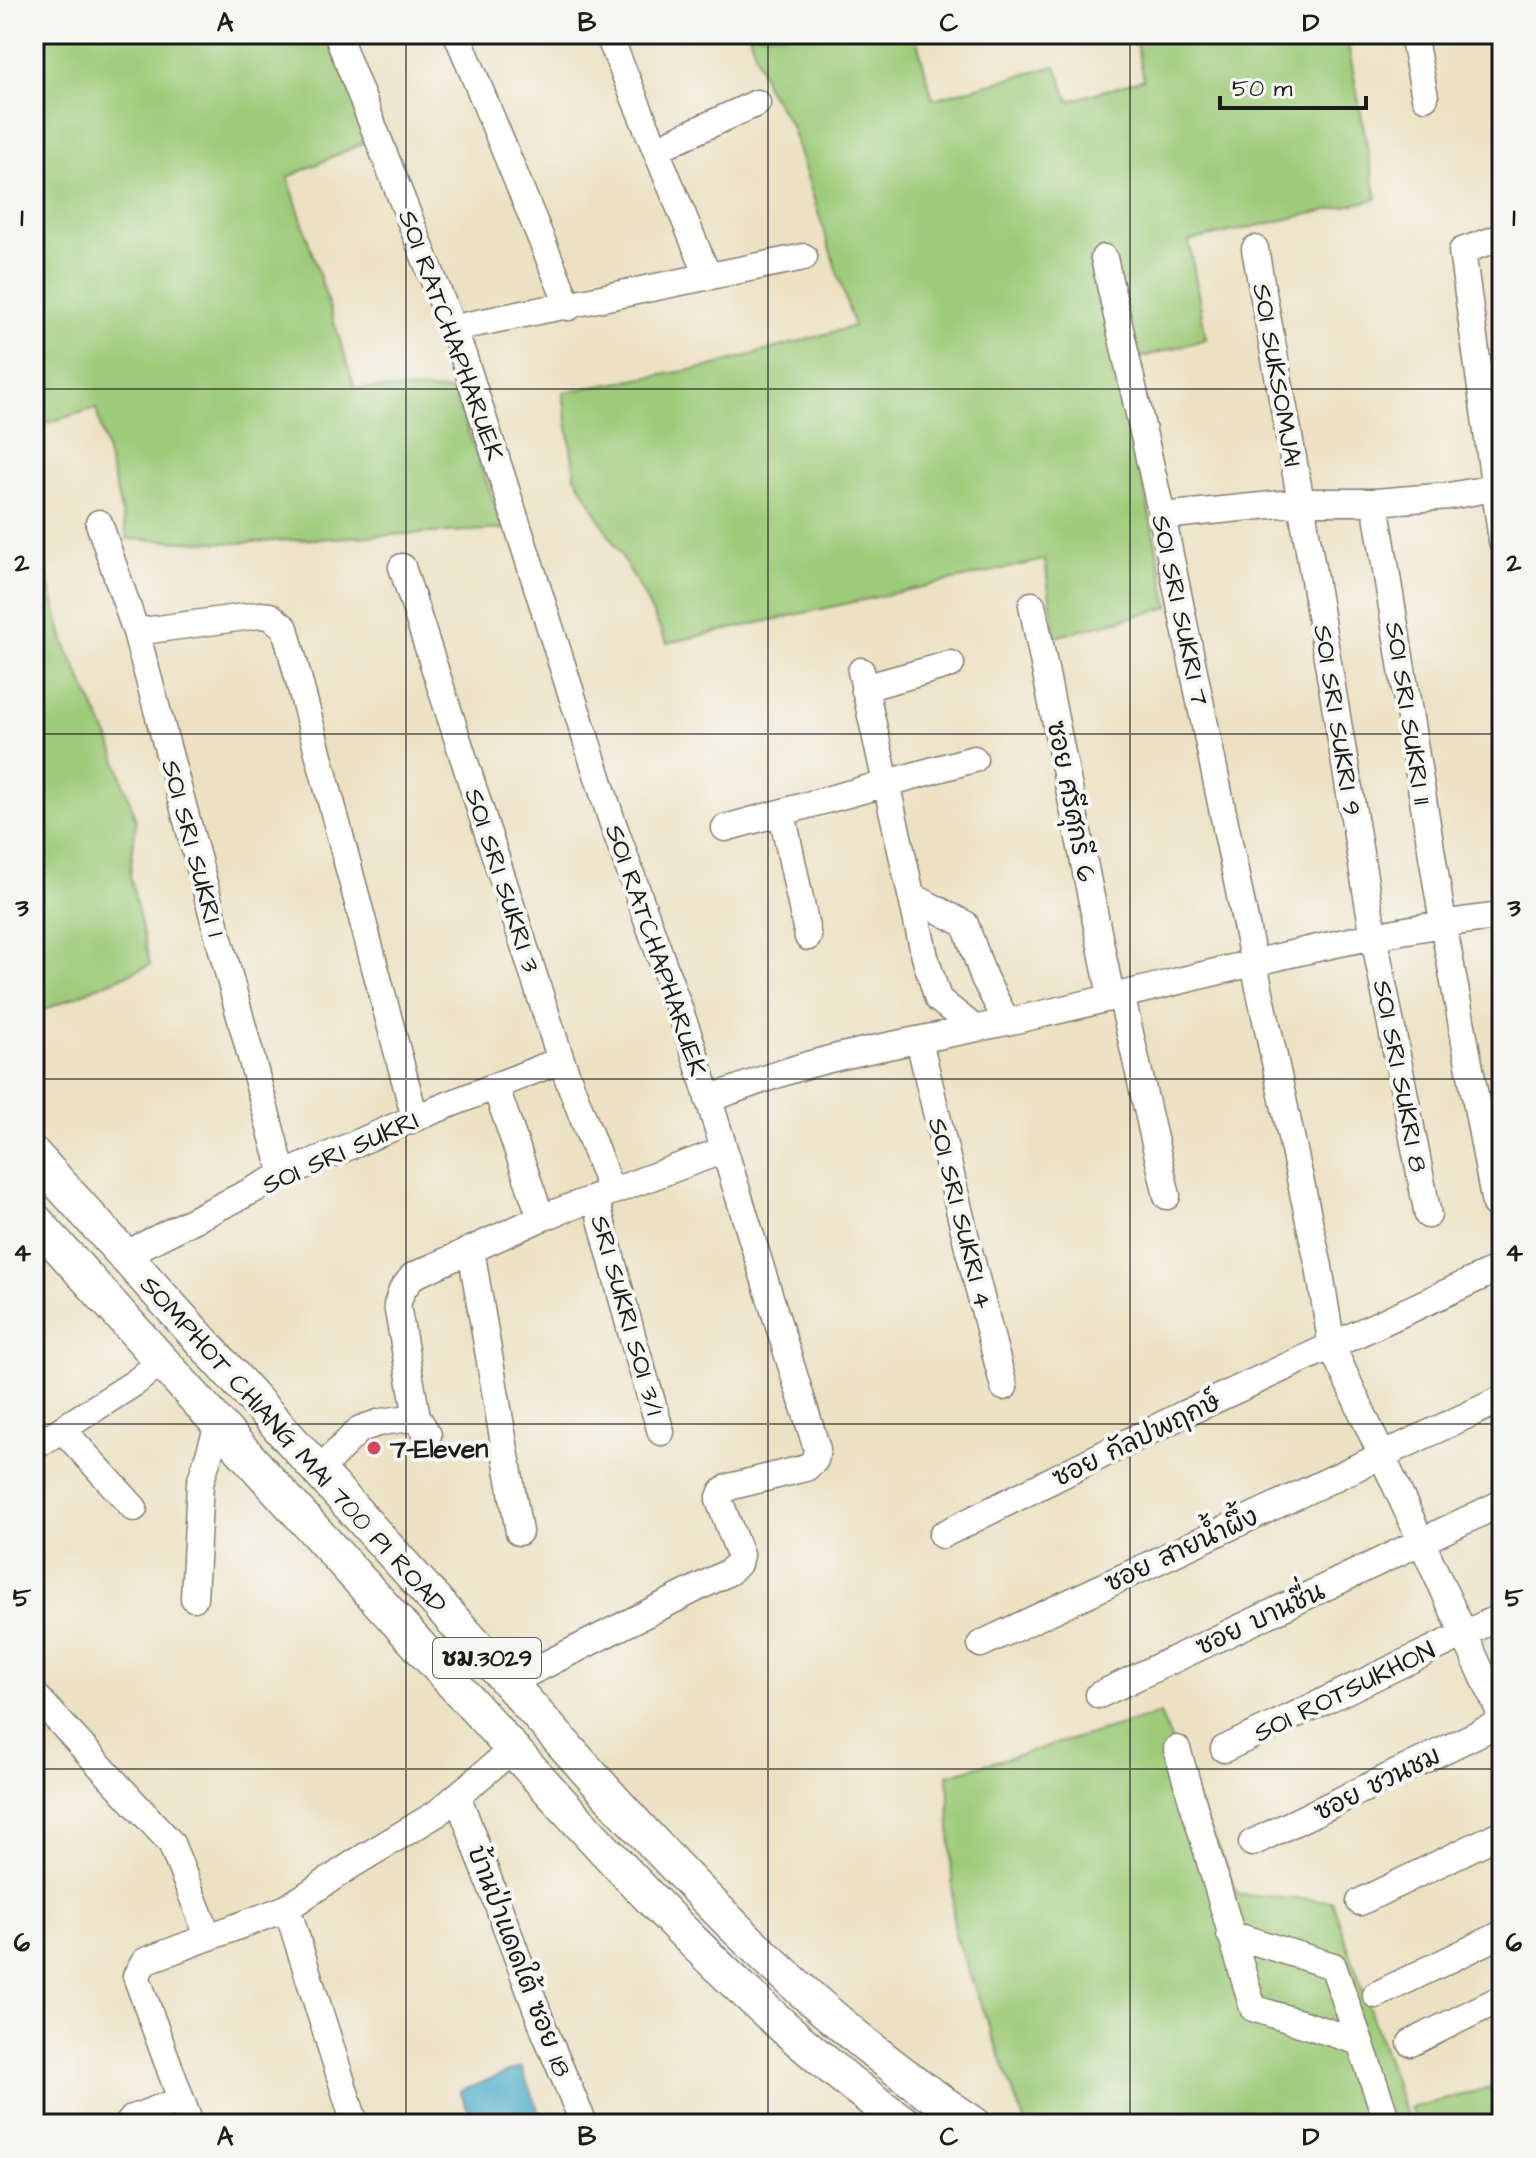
<svg xmlns="http://www.w3.org/2000/svg" width="1536" height="2158" font-family="'Architects Daughter','Playpen Sans Thai',sans-serif">
<rect width="100%" height="100%" fill="#f6f6f2"/>
<filter id="ink" filterUnits="userSpaceOnUse"><feTurbulence type="fractalNoise" baseFrequency=".0125" numOctaves="2"/><feDisplacementMap in="SourceGraphic" scale="16" xChannelSelector="R" yChannelSelector="G"/><feConvolveMatrix kernelMatrix="1 2 1 2 8 2 1 2 1" color-interpolation-filters="sRGB"/></filter>
<filter id="wash" filterUnits="userSpaceOnUse"><feTurbulence type="fractalNoise" baseFrequency=".006" numOctaves="4" result="noise"/><feDisplacementMap in="SourceGraphic" scale="32" xChannelSelector="R" yChannelSelector="G"/><feGaussianBlur stdDeviation="1.8" result="paint"/><feColorMatrix in="noise" values="0 0 0 0 0 0 0 0 0 0 0 0 0 0 0 0 0 1.4 0 .05"/><feComposite in="paint" operator="in"/></filter>
<g filter="url(#wash)">
<rect width="100%" height="100%" fill="#ede1c3"/>
<!-- green -->
<path fill="#9ecb79" stroke="#5d744a" stroke-width="2" d="M34,34H327L370,140L288,177L355,388L453,391L504,529L235,543L128,539L96,408L34,427Z
M749,34H915L933,99L1056,66L1069,101L1144,79L1134,34H1346L1377,199L1189,241L1206,339L1118,364L1169,607L1055,637L1045,560L667,643L641,590L575,476L563,392L708,367L854,326L791,126L766,86Z
M34,521L64,642L111,743L136,821L130,875L150,965L34,1014Z
M1160,1714L1238,1895L1332,1901L1409,2124H1025L954,1932L948,1775Z
M1502,2085V2124H1416L1410,2108Z"/>
<!-- water -->
<path fill="#47aac7" stroke="#326372" stroke-width="2" d="M521,2067L544,2124H474L460,2091Z"/>
</g>
<g filter="url(#ink)">
<g fill="none" stroke-linecap="round" stroke-linejoin="round">
<!-- minor casing -->
<g stroke="#847e70" stroke-width="29">
<path id="minor" d="M337,34L463,355L612,821L691,1042L817,1449L815,1460L806,1468L729,1487L722,1492L719,1500L740,1555L738,1564L729,1572L509,1683
M457,34L569,307
M608,34L708,276
M1413,34L1425,97
M656,149L757,103
M1502,237L1462,251L1502,541
M1255,249L1301,502L1374,937L1428,1215
M1104,258L1162,516L1254,964L1319,1267L1332,1347L1502,1717
M454,328L804,257
M1375,502L1443,923L1495,1204
M1162,516L1301,502H1375L1449,496L1494,488
M99,523L136,632L283,1175
M402,567L561,1060L611,1191
M1032,605L1111,996
M136,632L259,615L270,616L285,628L415,1118
M861,671L925,957L938,999L974,1028
M864,688L951,664
M782,813L808,937
M725,828L974,759
M912,896L965,924L984,978L1007,1022
M1121,994L1167,1196
M919,1040L968,1247L1004,1387
M496,1088L541,1218
M708,1099C746,1086 783,1071 822,1061C891,1043 961,1033 1029,1017C1186,982 1342,934 1502,916
M595,1197L633,1339L661,1432
M471,1250L519,1532
M124,1255L283,1175L415,1118L561,1060
M62,1429L134,1508
M428,1435L417,1417L397,1305L402,1290L413,1276L541,1218L724,1150
M34,1447L136,1382L161,1361
M319,1470L360,1429L381,1422L417,1417
M942,1535L1184,1414L1502,1267
M194,1598L200,1483L218,1426
M981,1644L1502,1399
M34,1694L171,1843L208,1936
M1099,1695L1502,1503
M1177,1749L1253,2008L1360,2042L1388,2124
M1224,1749L1502,1616
M458,1797L545,2032L584,2124
M1252,1843L1502,1722
M1360,1902L1502,1833
M287,1908L355,2124
M1230,1934L1333,1966L1360,2042
M1376,1995L1502,1934
M1411,2043L1502,1998
M128,2124L133,2118L181,2100
M190,2124L136,1976L145,1961L287,1908L353,1864L436,1814L513,1749"/>
</g>
<!-- major casing -->
<g stroke="#847e70" stroke-width="37">
<path id="major" d="M34,1155C183,1320 332,1485 480,1650C632,1821 781,1998 974,2124
M34,1219C182,1384 330,1548 479,1712C611,1858 744,2009 905,2124"/>
</g>
<!-- minor -->
<use href="#minor" stroke="#fff" stroke-width="26"/>
<!-- major -->
<use href="#major" stroke="#fff" stroke-width="34"/>
</g>
</g>
<!-- grid -->
<path fill="none" stroke="#1c1c1c" stroke-width="2" stroke-opacity="0.55" d="M406,34V2124M768,34V2124M1130,34V2124M34,389H1502M34,734H1502M34,1079H1502M34,1424H1502M34,1769H1502"/>
<!-- markers -->
<circle fill="#d1495b" stroke="#f6f6f2" stroke-width="3" cx="374" cy="1448" r="8"/>
<g text-anchor="middle" stroke-width="8" stroke-linejoin="round" paint-order="stroke">
<!-- shield labels -->
<rect fill="#f6f6f2" stroke="#5d5d5c" stroke-width="2" x="433" y="1638" width="108" height="40" rx="6"/>
<g font-size="24" font-weight="bold" fill="#1c1c1c">
<text x="487" y="1666">ชม.3029</text>
</g>
<!-- street labels -->
<g font-size="26" fill="#1c1c1c" stroke="#f6f6f2">
<text transform="translate(452 335) rotate(70)" y="9">SOI RATCHAPHARUEK</text>
<text transform="translate(1278 375) rotate(80)" y="9">SOI SUKSOMJAI</text>
<text transform="translate(1181 610) rotate(78)" y="9">SOI SRI SUKRI 7</text>
<text transform="translate(1409 713) rotate(81)" y="9">SOI SRI SUKRI 11</text>
<text transform="translate(1338 720) rotate(81)" y="9">SOI SRI SUKRI 9</text>
<text transform="translate(1072 801) rotate(79)" y="9">ซอย ศรีศุกรี 6</text>
<text transform="translate(194 848) rotate(75)" y="9">SOI SRI SUKRI 1</text>
<text transform="translate(503 880) rotate(72)" y="9">SOI SRI SUKRI 3</text>
<text transform="translate(657 950) rotate(71)" y="9">SOI RATCHAPHARUEK</text>
<text transform="translate(1401 1076) rotate(79)" y="9">SOI SRI SUKRI 8</text>
<text transform="translate(340 1152) rotate(-24)" y="9">SOI SRI SUKRI</text>
<text transform="translate(961 1213) rotate(76)" y="9">SOI SRI SUKRI 4</text>
<text transform="translate(628 1315) rotate(74)" y="9">SRI SUKRI SOI 3/1</text>
<text transform="translate(1136 1439) rotate(-26)" y="9">ซอย กัลปพฤกษ์</text>
<text transform="translate(294 1444) rotate(48)" y="9">SOMPHOT CHIANG MAI 700 PI ROAD</text>
<text transform="translate(1181 1549) rotate(-25)" y="9">ซอย สายน้ำผึ้ง</text>
<text transform="translate(1260 1618) rotate(-25)" y="9">ซอย บานชื่น</text>
<text transform="translate(1344 1691) rotate(-26)" y="9">SOI ROTSUKHON</text>
<text transform="translate(1377 1783) rotate(-26)" y="9">ซอย ชวนชม</text>
<text transform="translate(520 1961) rotate(69)" y="9">บ้านป่าแดดใต้ ซอย 18</text>
</g>
<!-- poi labels -->
<g font-size="26" font-weight="bold" fill="#1c1c1c" stroke="#f6f6f2" text-anchor="start">
<text x="390" y="1457">7-Eleven</text>
</g>
</g>
<!-- margin -->
<rect width="1536" height="2158" fill="none" stroke="#f6f6f2" stroke-width="88"/>
<!-- scale -->
<path d="M1220 96v12h146v-12" fill="none" stroke="#1c1c1c" stroke-width="4"/>
<text x="1232" y="96" font-size="24" fill="#1c1c1c" stroke="#f6f6f2" stroke-width="6" paint-order="stroke">50 m</text>
<rect x="44" y="44" width="1448" height="2070" fill="none" stroke="#1c1c1c" stroke-width="3"/>
<g font-size="26" text-anchor="middle" font-weight="bold" fill="#1c1c1c">
<text x="225" y="31">A</text>
<text x="587" y="31">B</text>
<text x="949" y="31">C</text>
<text x="1311" y="31">D</text>
<text x="22" y="226">1</text>
<text x="1514" y="226">1</text>
<text x="22" y="571">2</text>
<text x="1514" y="571">2</text>
<text x="22" y="916">3</text>
<text x="1514" y="916">3</text>
<text x="22" y="1261">4</text>
<text x="1514" y="1261">4</text>
<text x="22" y="1606">5</text>
<text x="1514" y="1606">5</text>
<text x="22" y="1951">6</text>
<text x="1514" y="1951">6</text>
<text x="225" y="2145">A</text>
<text x="587" y="2145">B</text>
<text x="949" y="2145">C</text>
<text x="1311" y="2145">D</text>
</g>
</svg>
